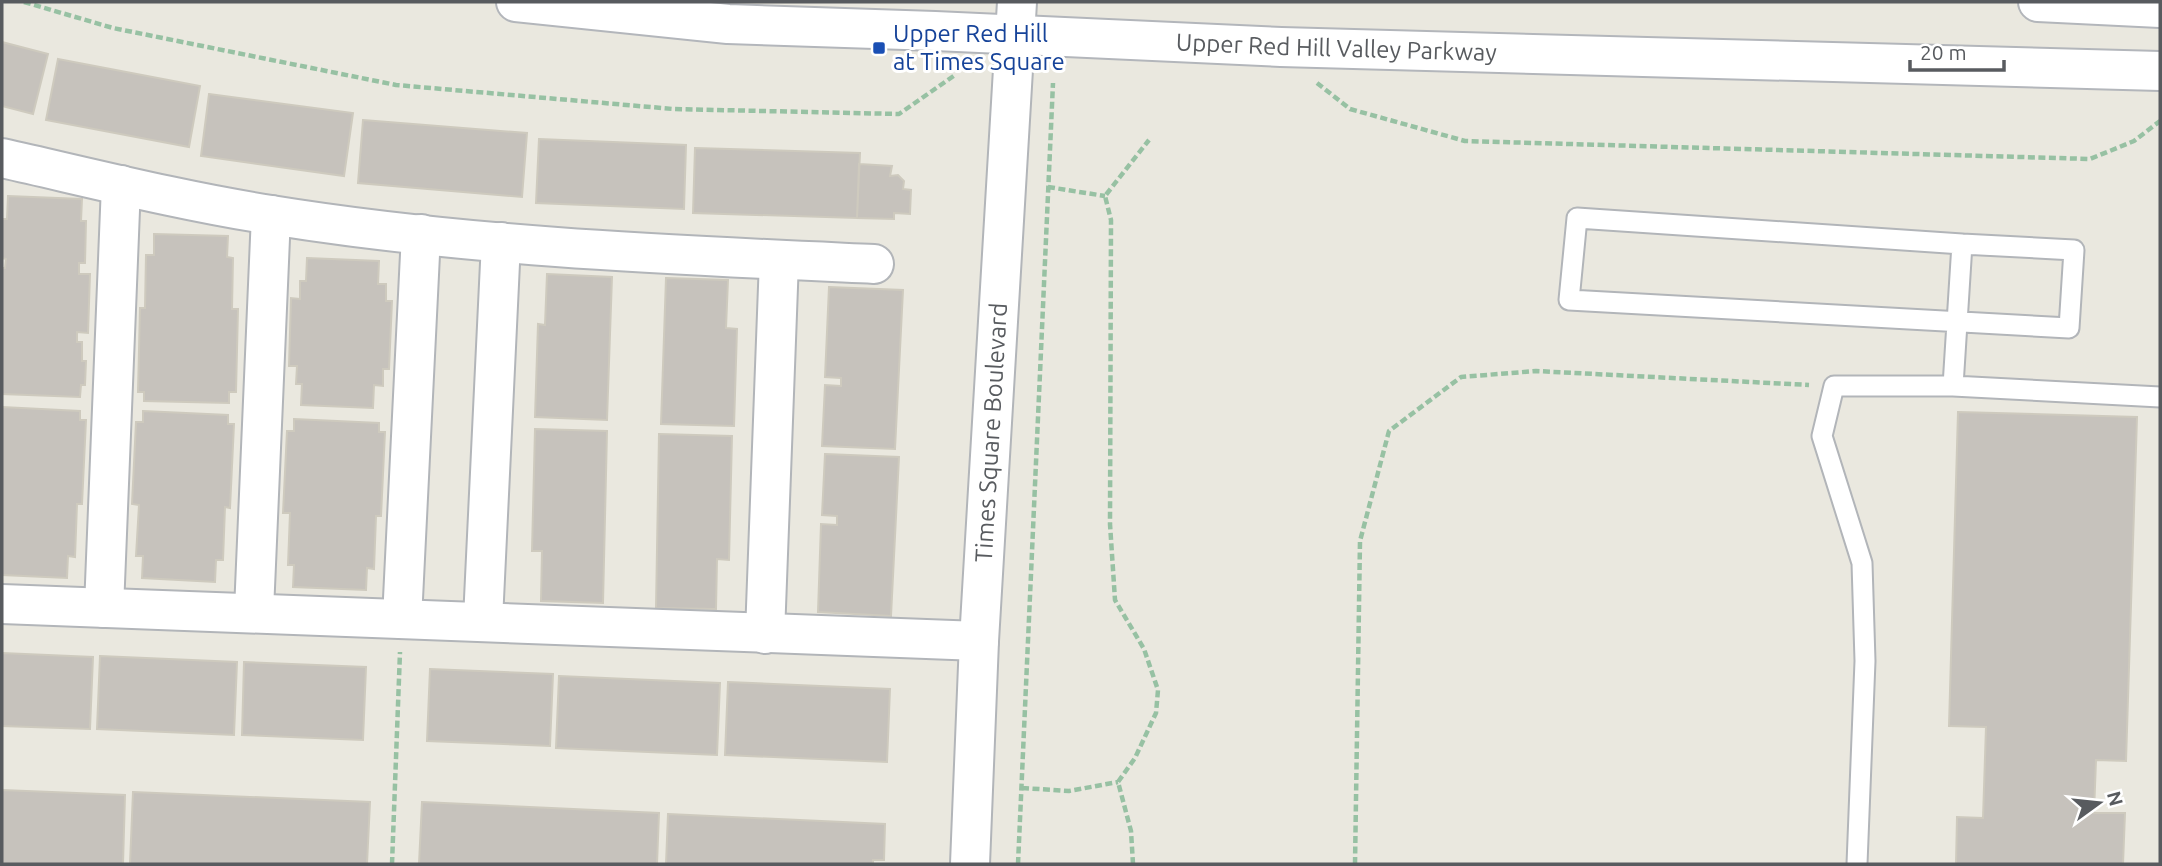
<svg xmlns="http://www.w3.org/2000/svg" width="2162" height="866" font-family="Ubuntu,sans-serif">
<rect width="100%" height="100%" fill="#eae8df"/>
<!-- building -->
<path fill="#c6c2bc" stroke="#cecabe" stroke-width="2" d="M2,42L48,54L33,114L2,106Z
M58,59L200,86L189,147L46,120Z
M209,94L353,113L344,176L201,156Z
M363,120L527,133L522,197L358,183Z
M539,139L686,145L684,209L536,203Z
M695,148L860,153L857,218L693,213Z
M859,164L892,166L890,176L898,175L904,181L903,189L911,190L910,214L894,213V219L857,218Z
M8,196L82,199L81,221H86L85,263H79V274H90L88,333L77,332V342H82V361H86L85,385H81L80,397L2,394V268H5L6,259L2,258V219H7Z
M154,234L228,236L227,257L233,258L232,309H238L236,392H229V403L144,401V392H138L140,308H145L146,255H154Z
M307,258L379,261L378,284H386V301H392L389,369H383V386L374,385L373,408L301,405L302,384H296L297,366H289L291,298L300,299V281H306Z
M547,274L612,277L607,420L535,417L538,324L545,325Z
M666,278L728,280L726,328L737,329L734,426L661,424Z
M829,287L903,290L895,449L822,446L825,385L841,386V378L825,377Z
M2,407L80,411V420H86L82,504H77L75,557L68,556L67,578L2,575Z
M143,411L228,415V424H234L230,508L225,507L223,560H216L215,582L142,578L143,556H136L139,505L132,504L136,422H143Z
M1958,412L2137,417L2126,761L2096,760L2094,813H2125L2123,864H1956L1957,817L1983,818L1986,727L1949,726Z
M294,419L379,423V432H385L381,516H376L374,569L367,568L366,590L293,587L294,565H288L290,513H283L287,431H294Z
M535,429L607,431L603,603L541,601L542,551H532Z
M659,434L732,436L729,560L717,559L716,609L656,608Z
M825,454L899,457L891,616L818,612L821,524L837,525V516L822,515Z
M2,653L93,657L90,729L2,726Z
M100,656L237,662L234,735L97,729Z
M244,662L366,667L363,740L242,735Z
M430,669L553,674L550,746L427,741Z
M559,676L720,683L717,755L556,748Z
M728,682L890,689L887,762L725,755Z
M2,790L125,795L123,864H2Z
M133,792L370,802L367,864H130Z
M422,802L659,813L657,864H419Z
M668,814L885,824L884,860H873V864H666Z"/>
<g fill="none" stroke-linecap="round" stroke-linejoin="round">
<!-- service casing -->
<g stroke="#b2b5b9" stroke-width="23">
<path id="service" d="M1953,386L1962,244L1577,218L1569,300L2069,328L2074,250L1962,244
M1857,864L1865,661L1862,563L1822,436L1834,386H1953L2160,397"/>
</g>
<!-- minor casing -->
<g stroke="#b2b5b9" stroke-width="42">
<g id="minor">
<path d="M2,158C91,178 181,201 271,215C469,247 675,255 874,264"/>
<path d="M2,604L979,641"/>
<path d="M104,608L121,185"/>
<path d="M254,611L271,215"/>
<path d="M402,619L421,234"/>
<path d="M483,620L501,242"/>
<path d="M765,634L779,260"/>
<path id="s1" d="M970,864L979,641L1017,2"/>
</g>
</g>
<!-- secondary casing -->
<g stroke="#b3b6bb" stroke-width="42">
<g id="secondary">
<path id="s2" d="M516,2L728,24L935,31L1281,47L2160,71"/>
<path d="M2038,2L2160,8"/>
</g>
</g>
<!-- path -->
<path stroke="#97c1a3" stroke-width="4.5" stroke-dasharray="7 3.5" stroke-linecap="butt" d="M24,2L113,28L396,85L673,109L899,114L955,75
M1317,83L1350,109L1465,141L2090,159L2134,141L2160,121
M1048,187L1105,196
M1022,788L1069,791L1118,782
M392,864L400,652
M1018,864L1053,83
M1133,864L1131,831L1118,782L1135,758L1156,713L1158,690L1144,649L1115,600L1110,524L1111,220L1105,196L1149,140
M1355,864L1360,541L1389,431L1461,377L1536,371L1809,385"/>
<!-- service -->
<use href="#service" stroke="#fff" stroke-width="19"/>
<!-- minor -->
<use href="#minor" stroke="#fff" stroke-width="38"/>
<!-- secondary -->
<use href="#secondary" stroke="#fff" stroke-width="38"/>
</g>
<!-- markers -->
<rect fill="#1a4fb4" stroke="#fff" stroke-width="2.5" x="872" y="41" width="14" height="14" rx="3.5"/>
<g text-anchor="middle" stroke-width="6" stroke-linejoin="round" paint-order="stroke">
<!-- transit labels -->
<g font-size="24" fill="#164399" stroke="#fff" text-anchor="start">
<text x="893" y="42">Upper Red Hill<tspan x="893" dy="28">at Times Square</tspan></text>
</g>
<!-- street labels -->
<g font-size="24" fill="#585b5f" stroke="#fff">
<text dy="8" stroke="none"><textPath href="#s2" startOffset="822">Upper Red Hill Valley Parkway</textPath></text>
<text dy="8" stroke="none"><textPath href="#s1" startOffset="432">Times Square Boulevard</textPath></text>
</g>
</g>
<!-- border -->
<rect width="2162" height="866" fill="none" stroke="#585b5f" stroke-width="7"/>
<!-- north arrow -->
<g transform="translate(2099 803) rotate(75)" stroke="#ffffff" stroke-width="5" paint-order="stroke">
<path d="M0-5L12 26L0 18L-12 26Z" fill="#585b5f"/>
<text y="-10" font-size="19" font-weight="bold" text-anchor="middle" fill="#585b5f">N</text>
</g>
<!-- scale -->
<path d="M1910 60v10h94v-10" fill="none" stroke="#585b5f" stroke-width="3.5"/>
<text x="1920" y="60" font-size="21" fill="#585b5f" stroke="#ffffff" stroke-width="5" paint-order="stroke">20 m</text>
</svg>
